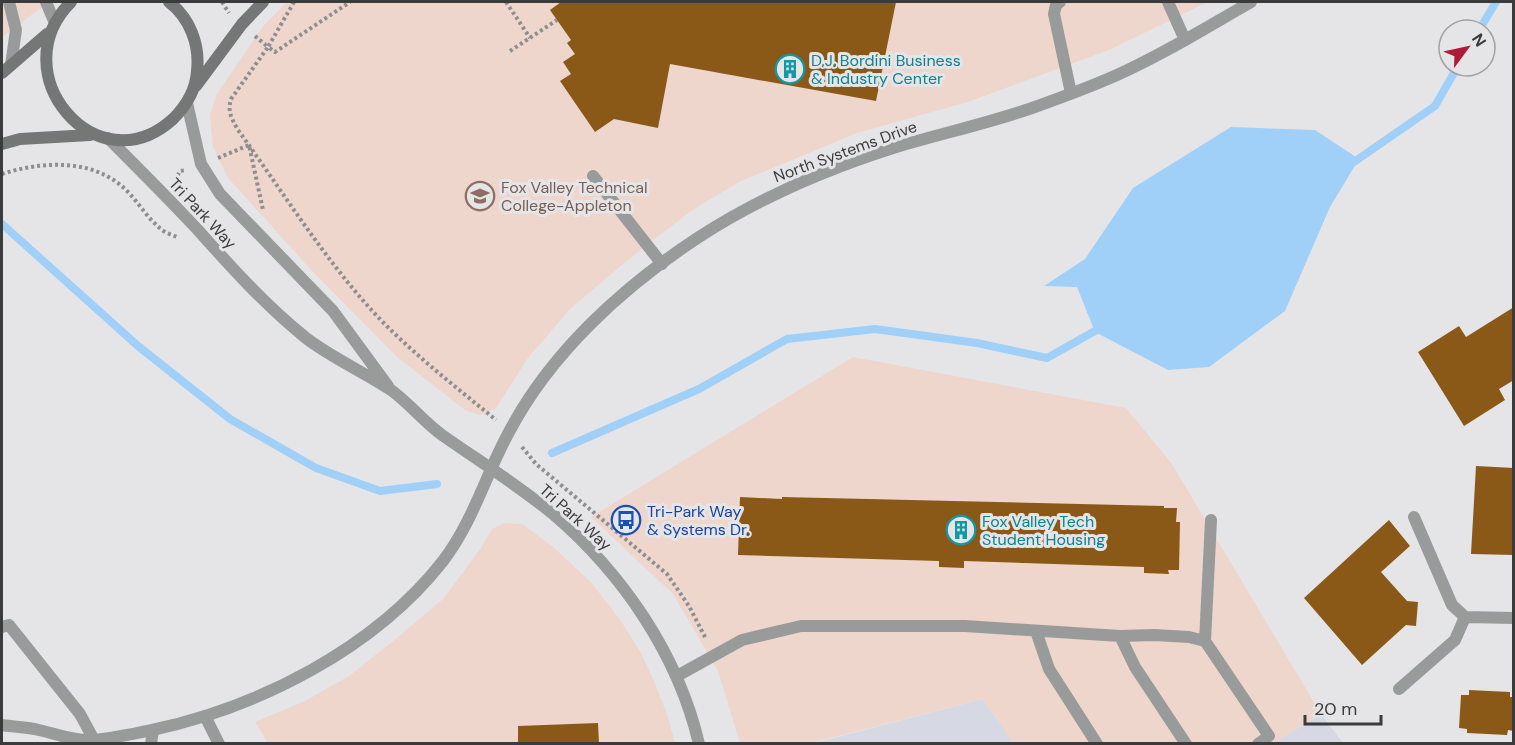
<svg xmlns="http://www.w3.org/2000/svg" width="1515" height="745" font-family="'DM Sans',sans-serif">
<rect width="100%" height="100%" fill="#e5e5e8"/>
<!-- built -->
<path fill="#d6d9e3" d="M983,699L1014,743L811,744Z
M1321,714L1343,743H1274Z"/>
<!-- education -->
<path fill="#eed6cc" d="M2,2H49L2,37Z
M287,2H1208L1109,50L968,102L857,133L739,182L691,211L628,260L570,309L528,358L496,408L480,415L465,410L397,357L313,272L228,178L213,147L210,116L216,95L264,25Z
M853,357L1126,408L1172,464L1321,714L1274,743L1014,744L983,699L811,743H740L718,671L673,594L591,517Z
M504,523L522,524L552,546L591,582L621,621L641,653L654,681L667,714L675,743H268L255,722L305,701L349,676L398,637L443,599L481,548L492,529Z"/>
<!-- water -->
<path fill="#a0d0f8" d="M1231,127L1315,130L1359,159L1330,207L1285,311L1209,367L1168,370L1095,332L1077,287L1044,286L1085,259L1133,188Z"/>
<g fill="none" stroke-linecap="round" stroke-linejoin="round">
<!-- stream -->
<path stroke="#a0d0f8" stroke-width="8" d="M1479,30L1496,2
M1351,164L1435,106L1458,66
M2,224L138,346L230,419L316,468L380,491L437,484
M552,453L699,389L787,339L875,329L977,343L1047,358L1102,327"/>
</g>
<!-- building -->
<path fill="#8a5917" d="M561,2H896L876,101L670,64L658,128L614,119L595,132L560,81L571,74L563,62L575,54L567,43L571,40L550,10Z
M1514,307V380L1499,389L1505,400L1464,426L1418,352L1459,326L1466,337Z
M1476,466L1514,468V555L1471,554Z
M740,497L782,499V497L1164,506V508H1177L1176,522H1180L1179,570H1168L1169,574L1144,573V567L964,561V568L939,567V561L738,555Z
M1389,520L1410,546L1381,572L1407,601L1418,602L1416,626L1406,625L1362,665L1304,598Z
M1469,690L1510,692V697H1514V731L1508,730L1507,735L1467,733V729L1459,728L1461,695H1469Z
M598,723L599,744H518V726Z"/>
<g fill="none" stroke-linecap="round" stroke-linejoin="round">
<!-- path -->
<path stroke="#8e8e90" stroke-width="4" stroke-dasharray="3 3" stroke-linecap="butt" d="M222,2L229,13
M294,2L268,47L275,52L350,2
M506,2L530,38
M255,36L268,47L231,99C227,112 232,119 238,130C283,192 324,259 377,316C413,354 456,387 496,420
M510,51L557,20
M218,158L249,145L263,210
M2,174C42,161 95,158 127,191C139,203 148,219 161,229C165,233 172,235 177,237
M175,181L180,171L186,170
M522,447L536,464L667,574L689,606L706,639"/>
<!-- lane -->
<path stroke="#999b9b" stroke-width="12" d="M1060,2L1056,5L1054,14L1071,93
M1168,2L1185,40
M593,176L662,264
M1414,517L1452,605L1465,617
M2,627L9,625L80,714L94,740
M1036,631L1049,669L1097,744
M1120,636L1135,667L1186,744
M1205,641L1211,520
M677,676L742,640L801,626H965L1120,636L1154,635L1189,637L1205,641L1269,736L1258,744
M1399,689L1455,640L1465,617L1514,618
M205,716L219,744
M151,744L153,730"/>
<!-- street -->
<path stroke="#999b9b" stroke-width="12" d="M9,2L16,30L11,65
M46,2L54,21
M187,103L201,164L220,194L333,311L388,386
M108,138C138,168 168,198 197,229C231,267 266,306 306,338C332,358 364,372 391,390C409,403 424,422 442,435C479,461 518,485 553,514C622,573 678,654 699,744
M2,725C14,727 27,727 39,730C57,734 73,741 91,740C111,739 132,734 152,730C259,707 374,649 443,561C473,522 486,474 509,432C551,352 624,286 699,237C759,198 824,170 893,148C939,134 986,124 1032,108C1060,98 1090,87 1117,75C1164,54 1207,27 1251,2"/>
<!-- secondary -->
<path stroke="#757777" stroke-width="12" d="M71,2C0,73 97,188 173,119C186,106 196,89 197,71C200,45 190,18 169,2
M2,73L47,34
M196,86L242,24L263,2
M2,144L20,139L90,135"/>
</g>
<!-- icons -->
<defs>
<g id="building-ring" transform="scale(1.5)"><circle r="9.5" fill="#e5e5e8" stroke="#0f9aa8" stroke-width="1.5"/><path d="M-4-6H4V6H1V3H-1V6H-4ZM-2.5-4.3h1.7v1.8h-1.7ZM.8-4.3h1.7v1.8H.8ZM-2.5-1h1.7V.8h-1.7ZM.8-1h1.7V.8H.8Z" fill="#0f9aa8"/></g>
<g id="university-ring" transform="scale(1.5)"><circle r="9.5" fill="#e5e5e8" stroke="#8d6e63" stroke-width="1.5"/><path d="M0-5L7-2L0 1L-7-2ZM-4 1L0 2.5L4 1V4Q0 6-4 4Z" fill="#8d6e63"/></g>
<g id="bus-ring" transform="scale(1.5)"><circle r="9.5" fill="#e5e5e8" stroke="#1a4fb4" stroke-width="1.5"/><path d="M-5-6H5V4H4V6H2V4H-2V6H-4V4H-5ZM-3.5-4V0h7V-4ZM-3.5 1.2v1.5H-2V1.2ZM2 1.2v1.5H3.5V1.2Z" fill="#1a4fb4"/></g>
</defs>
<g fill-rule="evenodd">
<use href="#building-ring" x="790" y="69"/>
<use href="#university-ring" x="480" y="196"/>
<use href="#bus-ring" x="626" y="520"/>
<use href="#building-ring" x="961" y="530"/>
</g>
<g text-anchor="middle" stroke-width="6" stroke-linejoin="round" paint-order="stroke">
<!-- culture labels -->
<g font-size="16" fill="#0d838f" stroke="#e5e5e8" text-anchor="start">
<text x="811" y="66">D.J. Bordini Business<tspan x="811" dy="18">&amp; Industry Center</tspan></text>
<text x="982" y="527">Fox Valley Tech<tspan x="982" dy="18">Student Housing</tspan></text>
</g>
<!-- street labels -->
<g font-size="16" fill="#3b3b3c" stroke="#e5e5e8">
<text transform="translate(845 151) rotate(-20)" y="6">North Systems Drive</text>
<text transform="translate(203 213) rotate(47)" y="6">Tri Park Way</text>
<text transform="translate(576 517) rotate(42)" y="6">Tri Park Way</text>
</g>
<!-- education labels -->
<g font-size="16" fill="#785e54" stroke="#e5e5e8" text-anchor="start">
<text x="501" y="193">Fox Valley Technical<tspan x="501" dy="18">College-Appleton</tspan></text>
</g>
<!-- transit labels -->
<g font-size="16" fill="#164399" stroke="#e5e5e8" text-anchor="start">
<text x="647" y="517">Tri-Park Way<tspan x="647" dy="18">&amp; Systems Dr.</tspan></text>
</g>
</g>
<!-- border -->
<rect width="1515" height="745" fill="none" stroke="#3b3b3c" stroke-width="6"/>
<!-- north arrow -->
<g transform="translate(1467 48) rotate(57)"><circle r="28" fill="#e5e5e8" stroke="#a1a1a3" stroke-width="1.5"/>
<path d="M0-4.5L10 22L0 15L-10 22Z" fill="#af1a37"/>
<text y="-9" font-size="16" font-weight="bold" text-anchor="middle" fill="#3b3b3c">N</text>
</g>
<!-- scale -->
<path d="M1305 715v9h76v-9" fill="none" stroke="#3b3b3c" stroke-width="3"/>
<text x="1314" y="715" font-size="18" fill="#3b3b3c" stroke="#e5e5e8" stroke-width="4.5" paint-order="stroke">20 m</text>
</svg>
